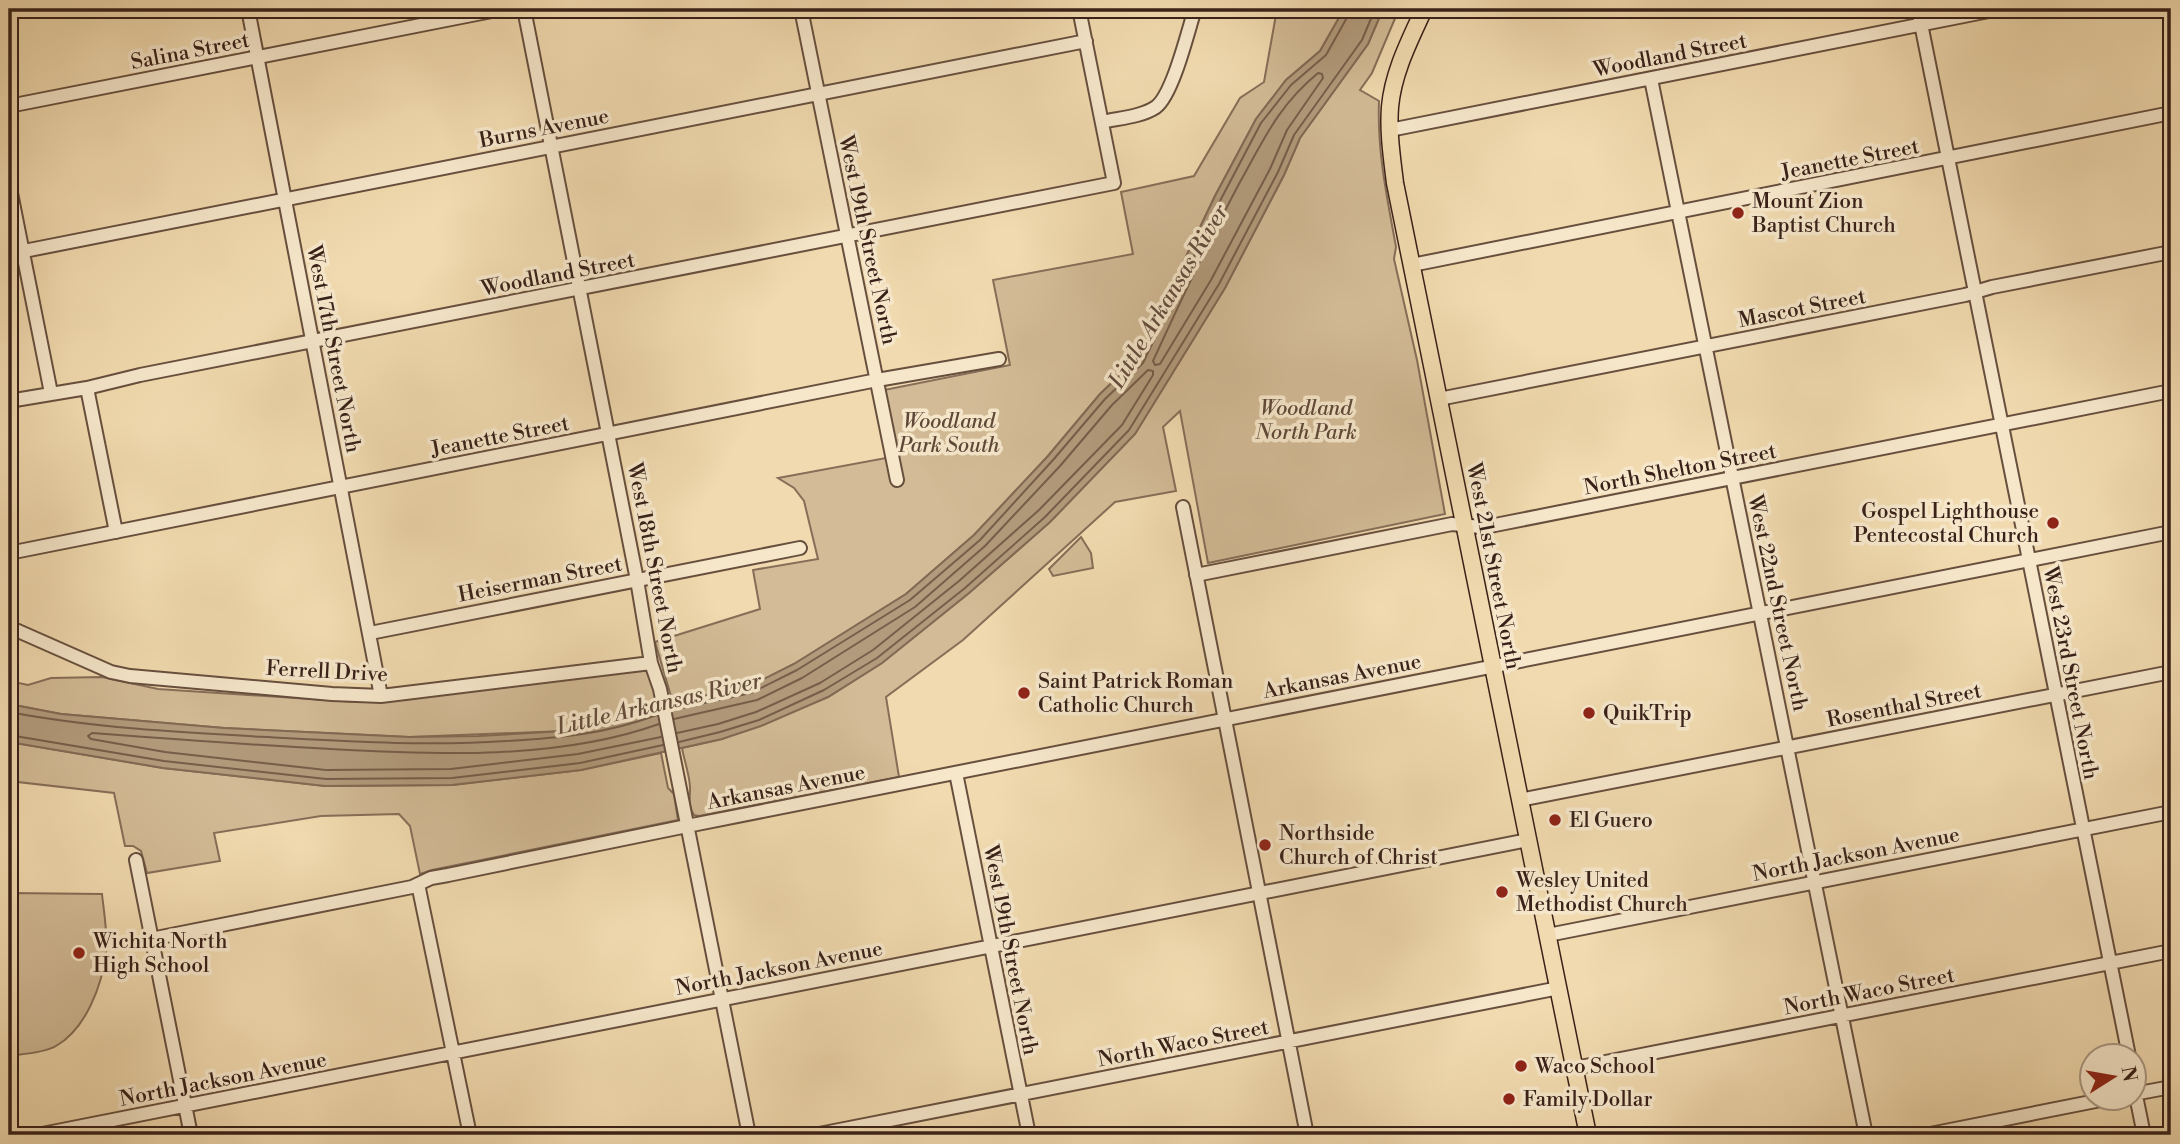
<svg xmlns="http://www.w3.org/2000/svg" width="2180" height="1144" font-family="'Libre Bodoni',serif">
<rect width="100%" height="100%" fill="#f1daaf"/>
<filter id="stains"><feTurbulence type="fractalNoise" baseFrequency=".00286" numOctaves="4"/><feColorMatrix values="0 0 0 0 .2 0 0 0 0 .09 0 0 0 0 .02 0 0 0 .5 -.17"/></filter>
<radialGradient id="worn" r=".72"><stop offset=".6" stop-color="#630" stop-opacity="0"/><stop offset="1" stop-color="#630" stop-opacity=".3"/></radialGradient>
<!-- green -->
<path fill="#d2bb96" stroke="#866e58" stroke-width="2" d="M1277,9H1344L1320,51L1286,80L1256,119L1215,196L1137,359L1100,394L1048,456L974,535L906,594L794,664L750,686L673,703L655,642L760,609L753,570L818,559L804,501L794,488L778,478L897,456L884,390L1010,365L993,280L1133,254L1121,192L1194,176L1240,98L1264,82Z
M1383,9H1399L1372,73L1360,90L1379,101C1377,152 1387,197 1396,247L1394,259L1417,360L1445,514L1208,563L1180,411L1163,427L1176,491L1115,502L963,640L886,697L899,777L699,816L694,815C688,806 690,799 690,788C690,776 684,760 682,748L722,739L828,697L882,663L969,593L1050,522L1135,434L1225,288L1284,175L1300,138L1368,44Z
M1081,537L1091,553L1093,568L1053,576L1049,569Z
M648,669L658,707L623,720L565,731L409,737L224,728L61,714L9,704V681L28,685L51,678L102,677L158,689L357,702H382Z
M9,742L163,768L325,786L452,785L581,770L661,753L668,788L674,794L678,820L432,870L420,874L410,826L399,814L321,816L214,833L220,861L147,873L141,851L133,846H125L114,793L9,781Z
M9,893L102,894C104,913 108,934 106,953C102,985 86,1029 56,1046C44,1053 23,1054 9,1056Z"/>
<!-- water -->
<path fill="#b29b7c" stroke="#826a54" stroke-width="2" d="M1344,9H1383L1368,44L1300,138L1284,175L1225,288L1135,434L1050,522L969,593L882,663L828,697L761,726L722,739L581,770L452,785L325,786L163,768L9,742V704L61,714L224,728L409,737L479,736L565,731L623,720L673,703L750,686L794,664L906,594L974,535L1048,456L1100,394L1137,359L1215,196L1256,119L1286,80L1320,51Z"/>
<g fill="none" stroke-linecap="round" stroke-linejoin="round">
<!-- shore -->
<path stroke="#765e4a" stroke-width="2" d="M1318,73L1322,74L1323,78L1287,130L1270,169L1211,280L1160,364L1155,365L1153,361C1181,300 1209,240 1240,182C1264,139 1279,105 1318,73Z
M672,710L751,693L797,670L910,600L980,540L1053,460L1105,399L1143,363L1221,199L1261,123L1291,85L1326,55L1349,14L1350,9
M9,712C99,729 192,733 283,738C358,742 432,746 506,741C561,738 605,734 657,715
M674,719L757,700L802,678L915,607L985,546L1060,466L1112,405L1148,370L1153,371V375L1122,425L1039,510L959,581L873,650L820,683L756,712L718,724L677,733
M659,724C559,760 436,755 331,749C251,745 171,739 92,733L88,736L91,739L165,752L326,770L451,769L578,754L661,737
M9,735L164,761L326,779L452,778L580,763L663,745
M679,742L720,732L759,720L824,690L877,658L965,588L1045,517L1129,430L1219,284L1278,172L1294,135L1362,40L1375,9"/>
<!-- minor casing -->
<g stroke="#674f3e" stroke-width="16">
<path id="minor" d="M248,9L381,696
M524,9L637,580L651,663L660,689L749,1135
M801,9L897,480
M1918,9L2129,1056
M1651,79L1866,1135
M9,106L502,9
M1102,122C1119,118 1141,117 1156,107C1173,94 1188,31 1195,9
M1390,130L1999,9
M9,183L51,393
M9,254L1086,41
M1412,265L2171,113
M87,388L116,532
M1439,399L1965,295L1992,287L2171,252
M9,401L87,388L140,375L1114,183L1079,9
M1183,507L1307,1135
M9,553L877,380L999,359
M1196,575L1452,524L1480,527L1495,525L2171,391
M9,627L111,672L130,676L332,694L381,696L651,663
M370,633L800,548
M956,773L1029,1135
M1520,800L2171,672
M136,860L191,1135
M418,884L470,1135
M1548,935L2171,812
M151,939L412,887L431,878L448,875L687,826L2171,532
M1575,1068L2171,951
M2134,1086L2144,1135
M2134,1094L2171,1087
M37,1135L1528,840
M814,1135L1559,988
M1925,1135L2111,1098"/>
</g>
<!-- major casing -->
<g stroke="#392119" stroke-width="19">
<path id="major" d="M1424,9C1410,40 1393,72 1390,107C1388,132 1392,158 1395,183L1588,1135"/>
</g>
<!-- minor -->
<use href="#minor" stroke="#f6e7cb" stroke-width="12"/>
<!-- major -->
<use href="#major" stroke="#f1daaf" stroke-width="16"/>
</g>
<!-- markers -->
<g fill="#8f2418" stroke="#f6e7cb" stroke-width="2.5">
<circle cx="1738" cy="213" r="7"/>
<circle cx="2053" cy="523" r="7"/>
<circle cx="1024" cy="693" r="7"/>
<circle cx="1589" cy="713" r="7"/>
<circle cx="1555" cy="820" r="7"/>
<circle cx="1265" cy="845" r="7"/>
<circle cx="1502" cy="892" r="7"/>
<circle cx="79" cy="953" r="7"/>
<circle cx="1521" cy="1066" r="7"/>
<circle cx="1509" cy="1099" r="7"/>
</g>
<g text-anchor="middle" stroke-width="7" stroke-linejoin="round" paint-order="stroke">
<!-- street labels -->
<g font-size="21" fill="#392119" stroke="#f6e7cb">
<text transform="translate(190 51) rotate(-11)" y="7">Salina Street</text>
<text transform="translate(1670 55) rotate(-11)" y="7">Woodland Street</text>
<text transform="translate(544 128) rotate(-11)" y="7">Burns Avenue</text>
<text transform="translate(1850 159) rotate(-11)" y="7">Jeanette Street</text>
<text transform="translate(868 240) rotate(78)" y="7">West 19th Street North</text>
<text transform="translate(558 274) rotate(-11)" y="7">Woodland Street</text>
<text transform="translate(1802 308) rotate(-11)" y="7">Mascot Street</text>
<text transform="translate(334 349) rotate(79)" y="7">West 17th Street North</text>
<text transform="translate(500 436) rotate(-11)" y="7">Jeanette Street</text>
<text transform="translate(1680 469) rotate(-11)" y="7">North Shelton Street</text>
<text transform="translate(1494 566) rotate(79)" y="7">West 21st Street North</text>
<text transform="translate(655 568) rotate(79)" y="7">West 18th Street North</text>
<text transform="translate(540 579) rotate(-11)" y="7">Heiserman Street</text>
<text transform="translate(1778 603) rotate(78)" y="7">West 22nd Street North</text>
<text transform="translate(327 671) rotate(3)" y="7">Ferrell Drive</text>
<text transform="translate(2071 673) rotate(79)" y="7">West 23rd Street North</text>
<text transform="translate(1342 676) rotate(-11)" y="7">Arkansas Avenue</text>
<text transform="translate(1904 705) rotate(-11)" y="7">Rosenthal Street</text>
<text transform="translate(786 787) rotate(-11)" y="7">Arkansas Avenue</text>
<text transform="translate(1856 854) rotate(-11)" y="7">North Jackson Avenue</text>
<text transform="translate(1011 950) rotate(79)" y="7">West 19th Street North</text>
<text transform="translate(779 968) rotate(-11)" y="7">North Jackson Avenue</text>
<text transform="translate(1869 991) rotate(-11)" y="7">North Waco Street</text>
<text transform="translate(1183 1043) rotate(-11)" y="7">North Waco Street</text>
<text transform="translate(223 1079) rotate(-11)" y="7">North Jackson Avenue</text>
</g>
<!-- poi labels -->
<g font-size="21" fill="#392119" stroke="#f6e7cb" text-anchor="start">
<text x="1752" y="208">Mount Zion<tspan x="1752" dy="24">Baptist Church</tspan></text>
<text x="2039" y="518" text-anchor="end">Gospel Lighthouse<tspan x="2039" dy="24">Pentecostal Church</tspan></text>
<text x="1038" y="688">Saint Patrick Roman<tspan x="1038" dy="24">Catholic Church</tspan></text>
<text x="1603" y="720">QuikTrip</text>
<text x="1569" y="827">El Guero</text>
<text x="1279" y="840">Northside<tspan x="1279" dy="24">Church of Christ</tspan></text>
<text x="1516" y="887">Wesley United<tspan x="1516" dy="24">Methodist Church</tspan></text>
<text x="93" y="948">Wichita North<tspan x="93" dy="24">High School</tspan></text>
<text x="1535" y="1073">Waco School</text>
<text x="1523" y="1106">Family Dollar</text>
</g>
<!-- park labels -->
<g font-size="21" font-style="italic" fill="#5f4838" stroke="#f6e7cb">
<text x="1306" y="415">Woodland<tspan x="1306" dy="24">North Park</tspan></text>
<text x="949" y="428">Woodland<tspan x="949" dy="24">Park South</tspan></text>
</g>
<!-- water labels -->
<g font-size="23" font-style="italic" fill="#634c3c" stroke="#f6e7cb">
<text transform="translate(1168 296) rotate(-59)" y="8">Little Arkansas River</text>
<text transform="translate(659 703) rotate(-13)" y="8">Little Arkansas River</text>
</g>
</g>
<!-- margin -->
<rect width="2180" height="1144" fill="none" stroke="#f1daaf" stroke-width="35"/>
<rect x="10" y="10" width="2159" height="1123" fill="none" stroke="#392119" stroke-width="3.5"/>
<rect x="18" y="18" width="2145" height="1109" fill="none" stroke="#392119" stroke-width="2"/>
<!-- north arrow -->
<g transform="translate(2113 1077) rotate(79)"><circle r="33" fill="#f6e7cb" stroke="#aa9884" stroke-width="2"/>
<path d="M0-5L12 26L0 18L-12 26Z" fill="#8f2418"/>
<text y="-10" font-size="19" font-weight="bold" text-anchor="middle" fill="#392119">N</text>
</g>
<rect width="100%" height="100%" filter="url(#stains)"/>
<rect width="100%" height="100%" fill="url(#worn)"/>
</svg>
